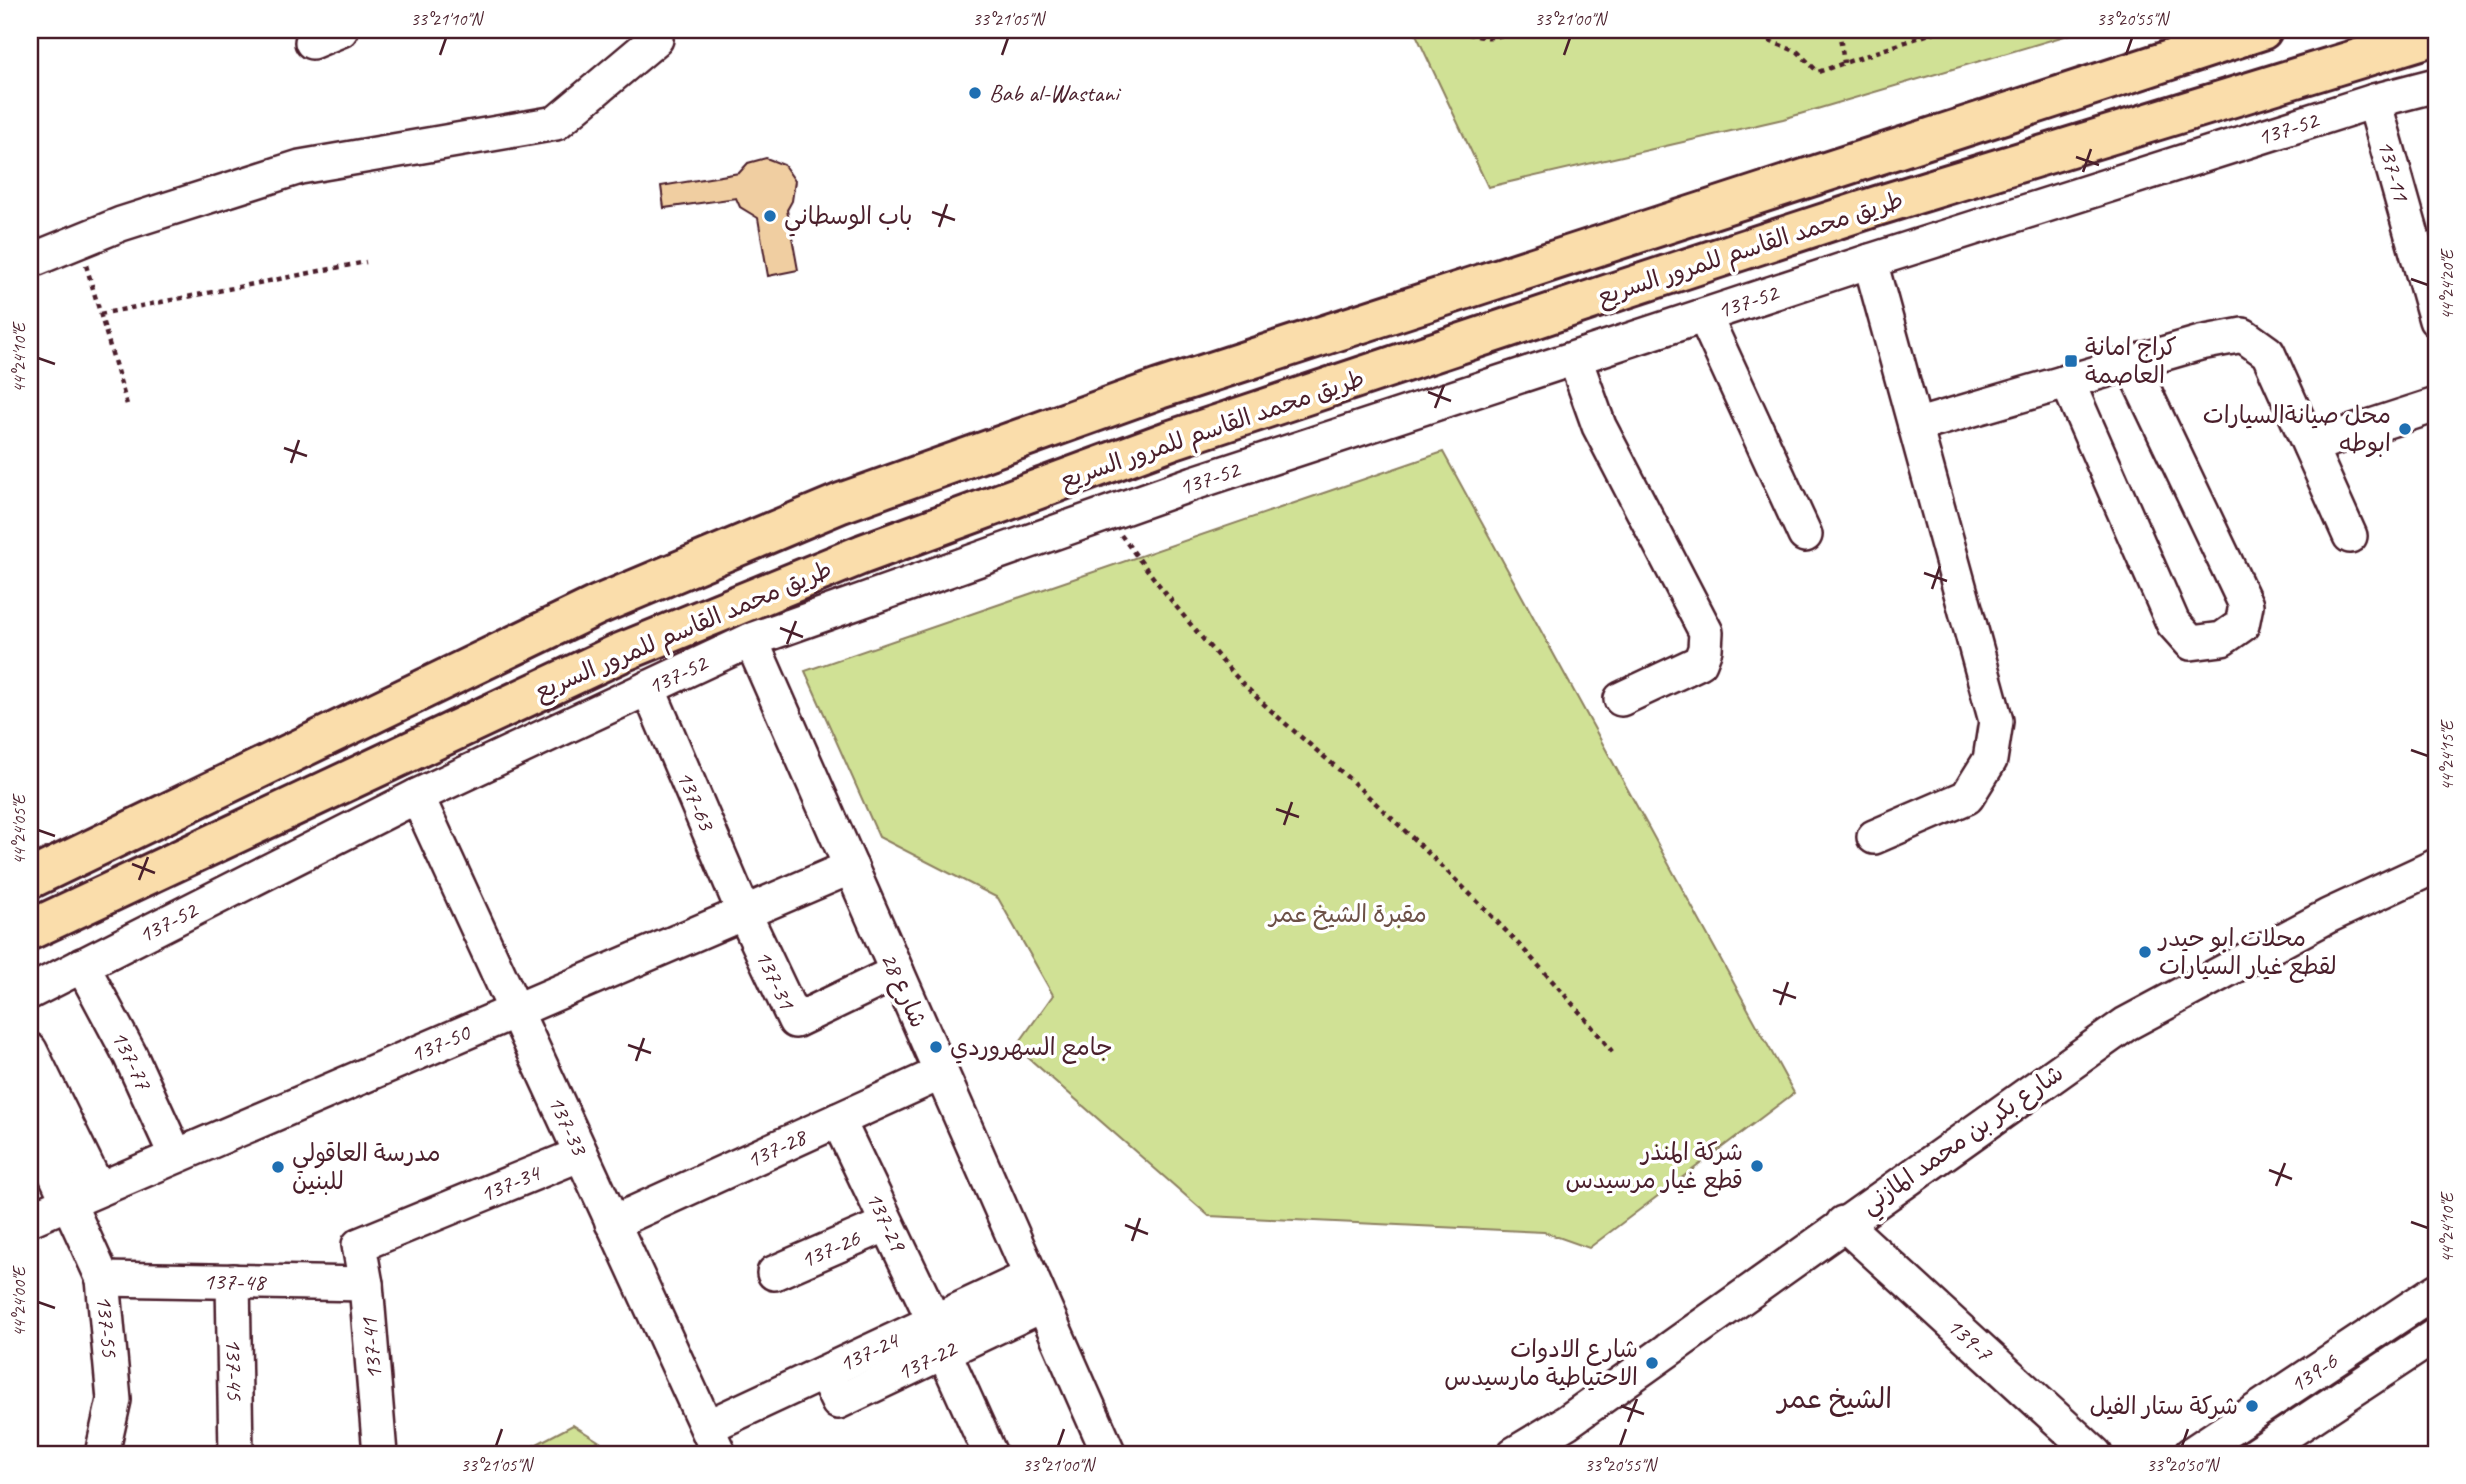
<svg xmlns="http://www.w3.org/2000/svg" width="2466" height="1484" font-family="Caveat,'Playpen Sans Arabic',sans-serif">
<rect width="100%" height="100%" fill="#fff"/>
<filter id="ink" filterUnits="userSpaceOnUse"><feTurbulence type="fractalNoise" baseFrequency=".0143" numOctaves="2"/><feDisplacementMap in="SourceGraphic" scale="14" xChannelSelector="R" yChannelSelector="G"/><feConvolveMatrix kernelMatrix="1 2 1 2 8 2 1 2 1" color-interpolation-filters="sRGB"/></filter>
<g filter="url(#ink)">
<!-- green -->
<path fill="#d0e195" stroke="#8d8060" stroke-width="2" d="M1414,30H2085L1783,119L1488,187Z
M1443,452L1794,1093L1589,1248L1544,1232L1209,1216L1016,1047L1053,995L998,898L879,837L805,671Z
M573,1425L619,1454H518Z"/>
<!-- building -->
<path fill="#f0cea1" stroke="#4a1f2b" stroke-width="2" d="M766,158L784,165L795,181L792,201L787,210L798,270L768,276L758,218L740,207L736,198L664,208L661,186L739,173L748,163Z"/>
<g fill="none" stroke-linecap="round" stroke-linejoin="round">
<!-- minor casing -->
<g stroke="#4a1f2b" stroke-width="38">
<g id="minor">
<path d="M312,42L341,30"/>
<path id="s1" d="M2374,101L2436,320"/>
<path d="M30,261L121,224L300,167L556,123L656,39"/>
<path d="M1870,261L1996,721L1990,760L1967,797L1874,837"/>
<path d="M1705,317L1805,535"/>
<path d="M1575,359L1599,426L1706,632L1705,649L1700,662L1621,699"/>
<path d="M2067,381L2173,623L2191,643L2222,639L2242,625L2246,605L2131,363"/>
<path d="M1915,426L2200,343L2243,335L2268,353L2350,536"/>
<path d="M2310,446L2436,405"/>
<path d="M751,640L1109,1454"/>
<path id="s2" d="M648,688L744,913L795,1021L897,972"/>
<path id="s3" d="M417,796L719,1454"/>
<path id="s4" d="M82,965L130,1055L176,1156"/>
<path id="s5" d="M30,992L417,796L751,640L1194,483L1870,261L2374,101L2436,85"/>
<path d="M30,1050L98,1189"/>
<path id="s6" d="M30,1118L103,1279L114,1400L102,1454"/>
<path id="s7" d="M838,1120L934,1321"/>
<path id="s8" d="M30,1219L851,867"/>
<path id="s9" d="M612,1223L941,1073"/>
<path id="s10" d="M1843,1223L2095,1454"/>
<path id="s11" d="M774,1273L887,1224"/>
<path id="s12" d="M103,1279L366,1284"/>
<path id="s13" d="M233,1281L236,1454"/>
<path d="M944,1352L990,1454"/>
<path id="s14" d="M824,1373L838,1402L1043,1305"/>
<path id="s15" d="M707,1427L1031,1276"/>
<path id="s16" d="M380,1454L366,1284L359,1245L581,1154"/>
<path d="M1514,1454L1567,1422L2126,1024L2328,916L2436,866"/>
<path id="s17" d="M2191,1454L2436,1291"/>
<path d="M2256,1454L2436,1335"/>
</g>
</g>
<!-- highway casing -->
<g stroke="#4a1f2b" stroke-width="44">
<path id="highway" d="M30,879L598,605L841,503L1159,389L2262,30
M30,930L620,653L863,554L1171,440L1618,291L1877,206L2436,35"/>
</g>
<!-- path -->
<path stroke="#4a1f2b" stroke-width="4.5" stroke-dasharray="5 5" stroke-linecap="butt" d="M1458,30C1478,38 1495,41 1515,30
M1741,30L1798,52L1818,72L1941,30
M1839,30L1844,63
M86,265L128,408
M100,314L366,262
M1121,535C1156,582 1192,628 1231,671C1270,714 1315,747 1357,786C1447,869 1538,958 1614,1054"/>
<!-- minor -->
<use href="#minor" stroke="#fff" stroke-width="33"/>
<!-- highway -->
<use href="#highway" stroke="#faddab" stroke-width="38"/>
</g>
</g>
<!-- ticks -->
<path fill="none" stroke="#4a1f2b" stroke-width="2.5" d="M440,55L446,38M1002,55L1008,38M1564,55L1570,38M2126,55L2132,38M2076,157L2099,165M2083,172L2091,149M932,212L955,220M939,227L947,204M2411,279L2428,285M38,358L55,364M1428,392L1451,401M1435,408L1444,385M284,448L307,456M291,463L299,440M1924,573L1947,581M1932,589L1940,566M780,628L803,637M787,644L796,621M2411,750L2428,756M1276,809L1299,817M1284,825L1292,802M38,830L55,836M132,864L155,873M139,880L148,857M1773,990L1796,998M1780,1005L1788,982M628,1045L651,1053M636,1061L644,1038M2269,1170L2292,1179M2276,1186L2285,1163M2411,1222L2428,1228M1125,1225L1148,1234M1132,1241L1140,1218M38,1302L55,1308M1621,1406L1644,1414M1628,1422L1637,1399M496,1446L502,1429M1058,1446L1064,1429M1620,1446L1626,1429M2182,1446L2188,1429"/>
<!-- markers -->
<g fill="#1f6fb2" stroke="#fff" stroke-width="2.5">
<circle cx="975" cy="93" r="7"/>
<circle cx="770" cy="216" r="7"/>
<rect x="2064" y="354" width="14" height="14" rx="3.5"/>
<circle cx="2405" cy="429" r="7"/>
<circle cx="2145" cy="952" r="7"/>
<circle cx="936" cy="1047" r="7"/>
<circle cx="1757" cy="1166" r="7"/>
<circle cx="278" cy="1167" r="7"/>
<circle cx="1652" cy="1363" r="7"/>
<circle cx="2252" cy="1406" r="7"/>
</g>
<g text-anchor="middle" stroke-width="7" stroke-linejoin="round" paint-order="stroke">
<!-- poi labels -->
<g font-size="24" fill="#4a1f2b" stroke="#fff" text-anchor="start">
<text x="989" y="101">Bab al-Wastani</text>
<text x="784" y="224">باب الوسطاني</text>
<text x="2085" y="355">كراج امانة<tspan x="2085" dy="28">العاصمة</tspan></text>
<text x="2391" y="423" text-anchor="end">محل صيانةالسيارات<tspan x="2391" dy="28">ابوطه</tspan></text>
<text x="2159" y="946">محلات ابو حيدر<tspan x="2159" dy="28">لقطع غيار السيارات</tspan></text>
<text x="950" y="1055">جامع السهروردي</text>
<text x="1743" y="1160" text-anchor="end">شركة المنذر<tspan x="1743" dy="28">قطع غيار مرسيدس</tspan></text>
<text x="292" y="1161">مدرسة العاقولي<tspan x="292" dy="28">للبنين</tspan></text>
<text x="1638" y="1357" text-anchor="end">شارع الادوات<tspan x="1638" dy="28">الاحتياطية مارسيدس</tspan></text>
<text x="2238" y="1414" text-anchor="end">شركة ستار الفيل</text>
</g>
<!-- street labels -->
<g font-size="24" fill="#4a1f2b" stroke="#fff">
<text dy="8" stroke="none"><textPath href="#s5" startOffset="2422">137-52</textPath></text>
<text dy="8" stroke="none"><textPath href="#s1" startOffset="72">137-11</textPath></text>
<text transform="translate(1750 248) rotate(-18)" y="8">طريق محمد القاسم للمرور السريع</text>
<text dy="8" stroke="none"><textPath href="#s5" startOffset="1855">137-52</textPath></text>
<text transform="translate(1212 429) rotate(-19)" y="8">طريق محمد القاسم للمرور السريع</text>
<text dy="8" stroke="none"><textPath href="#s5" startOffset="1288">137-52</textPath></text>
<text transform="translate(683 630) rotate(-23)" y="8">طريق محمد القاسم للمرور السريع</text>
<text dy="8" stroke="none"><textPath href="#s5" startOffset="721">137-52</textPath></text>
<text dy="8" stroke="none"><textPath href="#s2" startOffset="122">137-63</textPath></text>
<text dy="8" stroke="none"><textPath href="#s5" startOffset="154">137-52</textPath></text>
<text dy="8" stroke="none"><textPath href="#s2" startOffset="318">137-31</textPath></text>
<text transform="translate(904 990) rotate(66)" y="8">شارع 28</text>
<text dy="8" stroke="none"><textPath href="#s8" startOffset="446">137-50</textPath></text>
<text dy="8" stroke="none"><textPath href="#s4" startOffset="107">137-77</textPath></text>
<text dy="8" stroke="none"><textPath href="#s3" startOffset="362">137-33</textPath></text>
<text transform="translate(1962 1139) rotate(-35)" y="8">شارع بكر بن محمد المازني</text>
<text dy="8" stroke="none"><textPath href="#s9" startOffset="180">137-28</textPath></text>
<text dy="8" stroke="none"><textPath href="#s16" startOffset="373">137-34</textPath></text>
<text dy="8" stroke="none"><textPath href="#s7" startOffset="112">137-29</textPath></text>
<text dy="8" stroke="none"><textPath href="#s11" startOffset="61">137-26</textPath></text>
<text dy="8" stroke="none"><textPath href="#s12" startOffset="131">137-48</textPath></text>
<text dy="8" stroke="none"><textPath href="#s6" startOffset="224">137-55</textPath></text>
<text dy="8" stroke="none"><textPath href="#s10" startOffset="172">139-7</textPath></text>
<text transform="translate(371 1349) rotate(-95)" y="8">137-41</text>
<text dy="8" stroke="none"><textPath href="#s15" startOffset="178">137-24</textPath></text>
<text dy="8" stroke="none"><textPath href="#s14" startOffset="130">137-22</textPath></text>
<text dy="8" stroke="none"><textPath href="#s13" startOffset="88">137-45</textPath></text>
<text dy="8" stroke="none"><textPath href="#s17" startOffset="147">139-6</textPath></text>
</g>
<!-- park labels -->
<g font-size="24" fill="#6c5046" stroke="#fff">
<text x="1348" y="922">مقبرة الشيخ عمر</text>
</g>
<!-- quarter labels -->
<g font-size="28" fill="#4a1f2b" stroke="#fff">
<text x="1835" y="1408">الشيخ عمر</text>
</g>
</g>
<!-- margin -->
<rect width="2466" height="1484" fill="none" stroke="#fff" stroke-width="77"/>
<rect x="38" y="38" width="2390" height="1408" fill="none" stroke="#4a1f2b" stroke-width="2.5"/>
<g font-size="18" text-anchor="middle" fill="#4a1f2b">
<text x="446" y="25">33°21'10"N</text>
<text x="1008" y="25">33°21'05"N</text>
<text x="1570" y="25">33°21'00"N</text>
<text x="2132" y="25">33°20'55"N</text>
<text transform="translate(2447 285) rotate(-90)" y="6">44°24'20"E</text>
<text transform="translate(19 358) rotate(-90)" y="6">44°24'10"E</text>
<text transform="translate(2447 756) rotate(-90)" y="6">44°24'15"E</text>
<text transform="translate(19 830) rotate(-90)" y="6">44°24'05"E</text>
<text transform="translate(2447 1228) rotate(-90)" y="6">44°24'10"E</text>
<text transform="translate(19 1302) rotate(-90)" y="6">44°24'00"E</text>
<text x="496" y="1471">33°21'05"N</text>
<text x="1058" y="1471">33°21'00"N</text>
<text x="1620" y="1471">33°20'55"N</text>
<text x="2182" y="1471">33°20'50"N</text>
</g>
</svg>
